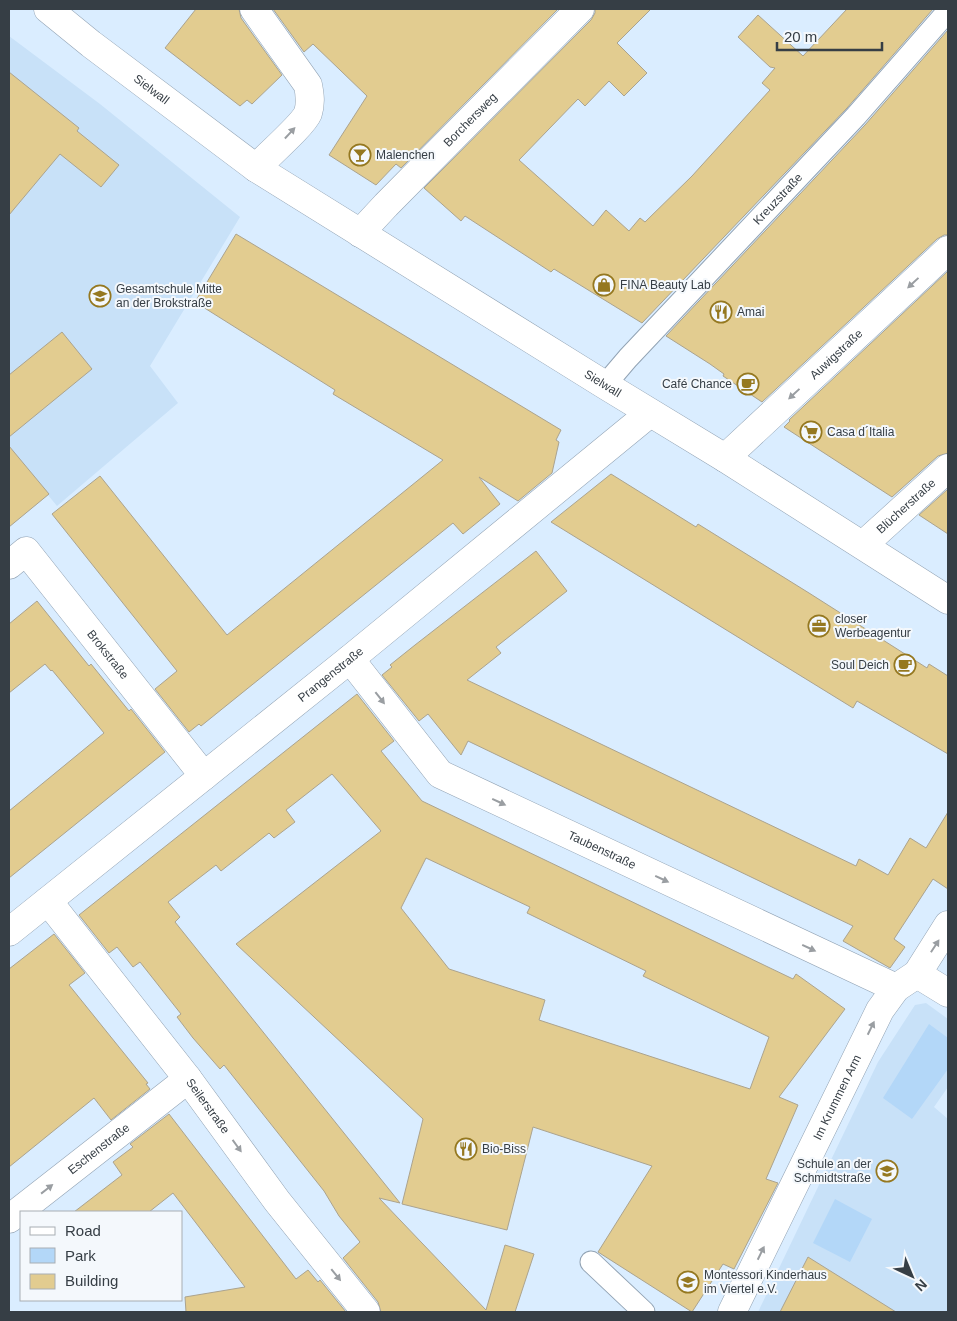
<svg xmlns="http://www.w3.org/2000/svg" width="957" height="1321" font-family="Arial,sans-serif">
<rect width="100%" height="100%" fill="#daedff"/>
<!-- built -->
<path fill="#c8e1f8" d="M9,36L100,104L240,217L150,366L178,403L57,506L48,495L9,527Z
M926,1003L948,1019V1087L934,1107L948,1119V1312H758L878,1062L915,1005Z"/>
<!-- green -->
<path fill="#b3d7f8" d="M929,1024L948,1038V1069L912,1119L883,1098Z
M835,1199L872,1219L850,1262L813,1243Z"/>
<!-- building -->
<path fill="#e2cc90" stroke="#aba38e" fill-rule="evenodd" d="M196,9H239L241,18L282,75L252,104L247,100L240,106L165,48Z
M273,9H558L401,168L396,164L376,185L329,155L367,96L313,44L304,52Z
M595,9H651L617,43L647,73L624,96L609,81L585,106L578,99L519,160L593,226L606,210L629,231L640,218L645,222L692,176L770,90L762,83L775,68L770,67L738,37L758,15L803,56L847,9H933L847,108L642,323L554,269L551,272L465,216L461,221L424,188L591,20L595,13Z
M948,30V235H944L937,239L762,402L723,376L724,374L710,364L666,336L865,125Z
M9,72L79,128L77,131L119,165L101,187L60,154L9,215Z
M236,234L561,430L556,440L559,442L552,473L518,501L479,477L500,504L463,534L453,523L201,726L199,724L189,732L155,689L177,671L52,514L100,476L227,635L443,460L333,394L335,390L195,302Z
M948,271V453L938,456L892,497L784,427L790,421L789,420Z
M62,332L92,369L9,437V375Z
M9,446L49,494L9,527Z
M611,474L696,527L698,524L809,593L927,668L929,664L948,676V754L857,701L853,708L551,522Z
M948,489V534L919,515Z
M536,551L567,591L496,647L501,653L467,680L856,866L859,859L888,875L910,838L926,848L948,812V889L933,879L894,939L905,947L890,968L843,941L853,926L468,741L461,755L428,714L419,721L382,675L392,667L390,665L415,645Z
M37,601L89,666L91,664L129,711L131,709L165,752L9,878V811L104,733L52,670L51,671L45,664L9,693V624Z
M357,694L394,741L381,751L422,801L793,979L796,974L845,1009L779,1097L798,1105L766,1179L778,1183L734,1269L723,1264L692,1312L598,1252L652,1166L533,1127L507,1230L402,1204L423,1119L236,944L381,831L332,774L286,810L295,822L274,838L269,833L221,871L216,865L168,902L180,917L175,922L400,1203L379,1198L486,1310L505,1245L534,1254L515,1312H381L378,1302L343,1258L360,1242L339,1216L324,1191L224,1065L220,1069L193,1038L177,1017L181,1014L140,962L133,967L117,947L109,953L79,915ZM426,858L530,907L527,913L646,971L643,976L769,1037L750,1089L539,1020L545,1000L449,969L401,908Z
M54,934L85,973L69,985L148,1083L146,1084L150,1089L111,1120L94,1098L9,1167V969Z
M169,1114L296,1279L308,1270L318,1282L320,1280L346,1312H186L185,1297L245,1287L173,1193L149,1212H74L122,1175L113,1162L133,1147L130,1144Z
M808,1257L896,1312H780Z"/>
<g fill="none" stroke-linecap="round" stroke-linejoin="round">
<!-- service casing -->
<g stroke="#92a3b4" stroke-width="23">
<g id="service">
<path id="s1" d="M605,385L628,358L856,116L948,11"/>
<path d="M591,1262L644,1312"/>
</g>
</g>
<!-- minor casing -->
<g stroke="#92a3b4" stroke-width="29">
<g id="minor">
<path d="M254,9L308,85C310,95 311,103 308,113C303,125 267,156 256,168"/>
<path id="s2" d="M360,233L386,205L580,9"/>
<path id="s3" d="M725,458L948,250"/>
<path id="s4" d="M863,545L948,468"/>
<path id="s5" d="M9,565L26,551L204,776"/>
<path id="s6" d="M350,659L440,774L896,988"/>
<path id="s7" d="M48,901L188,1079L277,1201L366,1312"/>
<path id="s8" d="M9,932L350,659L650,413"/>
<path d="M917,974L948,993"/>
<path id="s9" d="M9,1219L188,1079"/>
<path id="s10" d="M732,1312L880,1010L896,988L917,974L948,925"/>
</g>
</g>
<!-- tertiary casing -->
<g stroke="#92a3b4" stroke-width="29">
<g id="tertiary">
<path id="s11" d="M48,9L91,44L256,168L605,385L725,458L948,600"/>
</g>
</g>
<!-- service -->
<use href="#service" stroke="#fff" stroke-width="21"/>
<!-- minor -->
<use href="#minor" stroke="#fff" stroke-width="28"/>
<!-- tertiary -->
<use href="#tertiary" stroke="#fff" stroke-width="28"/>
</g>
<!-- one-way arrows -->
<defs><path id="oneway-solid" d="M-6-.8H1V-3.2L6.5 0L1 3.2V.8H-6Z" transform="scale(1.25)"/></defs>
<g fill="#9a9ea2">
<use href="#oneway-solid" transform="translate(290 133) rotate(-47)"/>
<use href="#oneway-solid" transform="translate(913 283) rotate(137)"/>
<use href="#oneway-solid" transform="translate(794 394) rotate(137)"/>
<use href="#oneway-solid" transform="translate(380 698) rotate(52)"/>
<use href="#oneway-solid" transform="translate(499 802) rotate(25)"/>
<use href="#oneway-solid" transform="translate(662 879) rotate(25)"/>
<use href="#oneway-solid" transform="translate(935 946) rotate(-57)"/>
<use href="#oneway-solid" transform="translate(809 948) rotate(25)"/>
<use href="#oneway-solid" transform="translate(871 1028) rotate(-64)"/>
<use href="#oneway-solid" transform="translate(237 1146) rotate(54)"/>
<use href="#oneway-solid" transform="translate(47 1189) rotate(-38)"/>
<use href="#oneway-solid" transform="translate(761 1253) rotate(-64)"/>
<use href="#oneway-solid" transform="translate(336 1275) rotate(51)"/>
</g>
<!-- icons -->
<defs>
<g id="bar-ring" transform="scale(1.125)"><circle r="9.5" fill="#f4f8fc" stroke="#957820" stroke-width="1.5"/><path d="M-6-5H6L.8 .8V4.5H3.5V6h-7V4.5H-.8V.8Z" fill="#957820"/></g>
<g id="shop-ring" transform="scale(1.125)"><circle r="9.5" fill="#f4f8fc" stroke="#957820" stroke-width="1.5"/><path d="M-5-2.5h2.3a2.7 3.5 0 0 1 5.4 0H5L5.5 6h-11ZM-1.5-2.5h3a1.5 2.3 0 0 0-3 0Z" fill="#957820"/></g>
<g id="school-ring" transform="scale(1.125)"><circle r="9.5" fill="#f4f8fc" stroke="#957820" stroke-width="1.5"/><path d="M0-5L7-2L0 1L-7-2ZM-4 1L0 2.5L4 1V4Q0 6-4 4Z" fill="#957820"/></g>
<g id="restaurant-ring" transform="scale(1.125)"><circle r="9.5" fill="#f4f8fc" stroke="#957820" stroke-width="1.5"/><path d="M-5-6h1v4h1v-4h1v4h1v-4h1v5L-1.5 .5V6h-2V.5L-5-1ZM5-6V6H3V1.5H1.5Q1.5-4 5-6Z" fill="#957820"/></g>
<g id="cafe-ring" transform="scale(1.125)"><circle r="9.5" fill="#f4f8fc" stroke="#957820" stroke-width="1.5"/><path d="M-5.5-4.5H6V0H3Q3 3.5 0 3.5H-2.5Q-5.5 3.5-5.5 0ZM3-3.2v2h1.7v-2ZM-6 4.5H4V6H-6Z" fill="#957820"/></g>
<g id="supermarket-ring" transform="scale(1.125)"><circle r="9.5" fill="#f4f8fc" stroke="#957820" stroke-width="1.5"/><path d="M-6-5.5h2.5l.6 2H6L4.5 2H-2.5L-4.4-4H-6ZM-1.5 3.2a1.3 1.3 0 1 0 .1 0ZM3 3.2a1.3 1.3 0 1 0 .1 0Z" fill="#957820"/></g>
<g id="office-ring" transform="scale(1.125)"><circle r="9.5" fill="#f4f8fc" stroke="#957820" stroke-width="1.5"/><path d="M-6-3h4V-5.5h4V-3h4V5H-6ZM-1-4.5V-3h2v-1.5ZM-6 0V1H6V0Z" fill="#957820"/></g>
</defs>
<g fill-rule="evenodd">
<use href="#bar-ring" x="360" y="155"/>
<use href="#shop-ring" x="604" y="285"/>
<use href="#school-ring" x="100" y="296"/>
<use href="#restaurant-ring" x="721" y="312"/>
<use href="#cafe-ring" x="748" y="384"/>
<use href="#supermarket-ring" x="811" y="432"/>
<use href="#office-ring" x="819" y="626"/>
<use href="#cafe-ring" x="905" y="665"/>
<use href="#restaurant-ring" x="466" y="1149"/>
<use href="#school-ring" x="887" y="1171"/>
<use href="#school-ring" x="688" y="1282"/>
</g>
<g text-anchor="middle" stroke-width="4" stroke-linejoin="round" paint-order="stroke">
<!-- street labels -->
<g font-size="12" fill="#363e45" stroke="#f4f8fc">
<text dy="4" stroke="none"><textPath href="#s11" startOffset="131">Sielwall</textPath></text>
<text dy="4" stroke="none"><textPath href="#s2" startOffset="158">Borchersweg</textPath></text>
<text dy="4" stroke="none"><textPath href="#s1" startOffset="254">Kreuzstraße</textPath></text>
<text dy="4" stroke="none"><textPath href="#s3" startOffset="152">Auwigstraße</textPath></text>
<text dy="4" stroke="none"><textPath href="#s11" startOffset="670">Sielwall</textPath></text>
<text dy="4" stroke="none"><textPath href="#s4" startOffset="58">Blücherstraße</textPath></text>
<text dy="4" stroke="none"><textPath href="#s5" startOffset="154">Brokstraße</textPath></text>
<text dy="4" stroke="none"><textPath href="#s8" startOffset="412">Prangenstraße</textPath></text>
<text dy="4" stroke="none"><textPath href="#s6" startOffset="325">Taubenstraße</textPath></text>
<text dy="4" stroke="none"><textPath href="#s10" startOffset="239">Im Krummen Arm</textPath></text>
<text dy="4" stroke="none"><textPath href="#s7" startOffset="260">Seilerstraße</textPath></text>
<text dy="4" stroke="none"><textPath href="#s9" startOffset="114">Eschenstraße</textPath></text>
</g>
<!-- poi labels -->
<g font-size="12" fill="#363e45" stroke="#f4f8fc" text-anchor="start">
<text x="376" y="159">Malenchen</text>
<text x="620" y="289">FINA Beauty Lab</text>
<text x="116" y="293">Gesamtschule Mitte<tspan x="116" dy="14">an der Brokstraße</tspan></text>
<text x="737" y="316">Amai</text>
<text x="732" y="388" text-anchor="end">Café Chance</text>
<text x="827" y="436">Casa d´Italia</text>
<text x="835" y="623">closer<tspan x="835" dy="14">Werbeagentur</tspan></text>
<text x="889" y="669" text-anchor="end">Soul Deich</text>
<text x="482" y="1153">Bio-Biss</text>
<text x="871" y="1168" text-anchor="end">Schule an der<tspan x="871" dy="14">Schmidtstraße</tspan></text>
<text x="704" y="1279">Montessori Kinderhaus<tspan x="704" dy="14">im Viertel e.V.</tspan></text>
</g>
</g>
<!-- border -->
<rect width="957" height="1321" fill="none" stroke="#363e45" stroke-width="20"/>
<!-- legend -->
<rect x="20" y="1211" width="162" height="90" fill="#f4f8fc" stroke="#a8aeb3"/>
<rect x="30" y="1227" width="25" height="8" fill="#ffffff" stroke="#a8aeb3"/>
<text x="65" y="1236" font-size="15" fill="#363e45">Road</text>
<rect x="30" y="1248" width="25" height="15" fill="#b3d7f8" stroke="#a8aeb3"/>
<text x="65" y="1261" font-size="15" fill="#363e45">Park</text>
<rect x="30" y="1274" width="25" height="15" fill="#e2cc90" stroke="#a8aeb3"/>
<text x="65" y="1286" font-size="15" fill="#363e45">Building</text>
<!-- north arrow -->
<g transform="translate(912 1276) rotate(136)" stroke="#f4f8fc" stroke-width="4" paint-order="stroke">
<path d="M0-4L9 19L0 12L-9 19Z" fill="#363e45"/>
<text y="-8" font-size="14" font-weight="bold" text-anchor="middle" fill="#363e45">N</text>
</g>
<!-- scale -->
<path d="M777 42v8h105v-8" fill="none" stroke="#363e45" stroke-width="2.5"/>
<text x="784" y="42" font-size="15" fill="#363e45" stroke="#f4f8fc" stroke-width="4" paint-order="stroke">20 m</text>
</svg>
